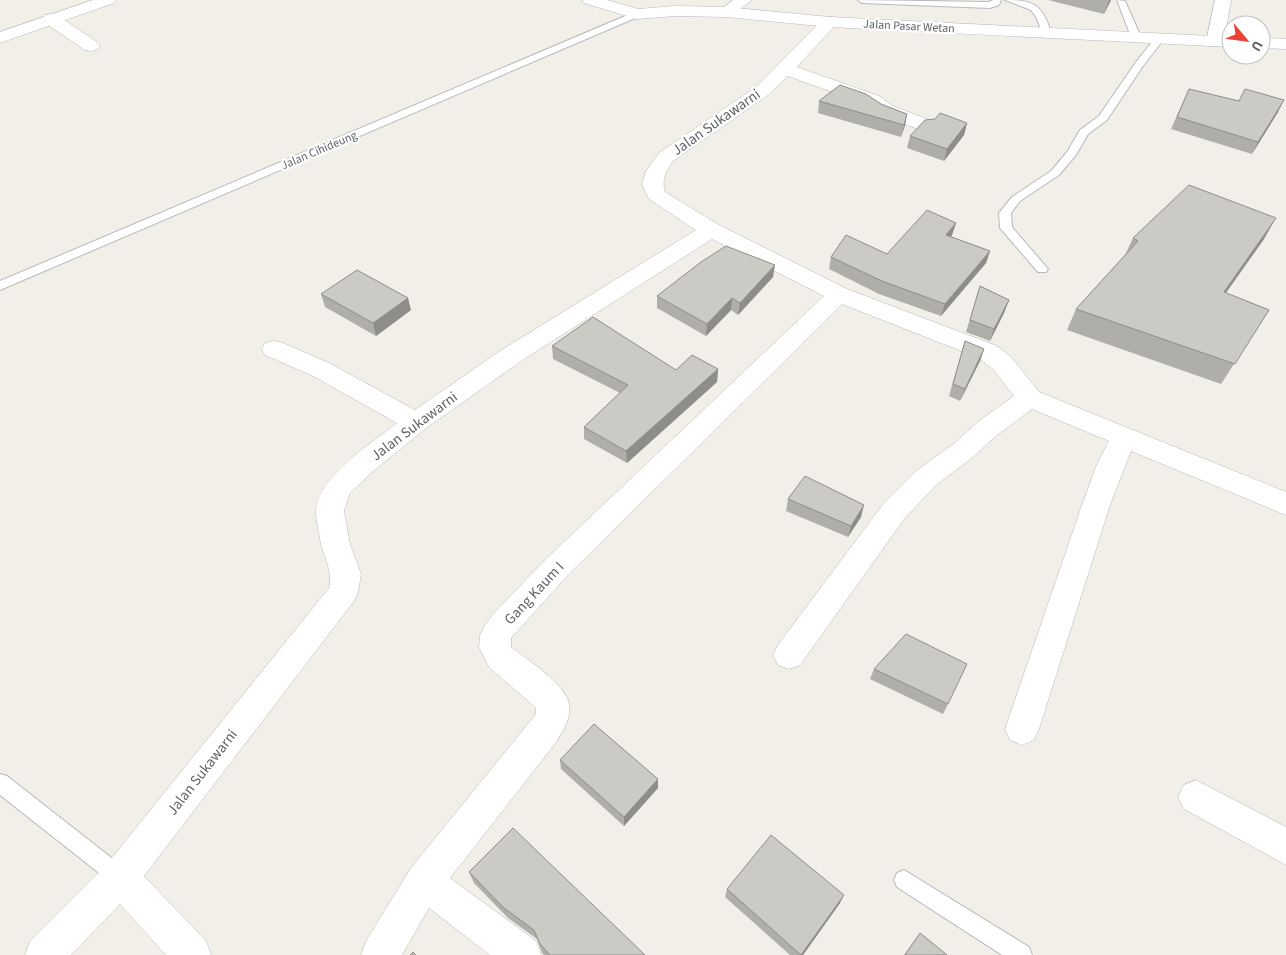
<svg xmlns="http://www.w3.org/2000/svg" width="1286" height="955" font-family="'Source Sans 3',sans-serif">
<rect width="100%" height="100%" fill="#f1efe8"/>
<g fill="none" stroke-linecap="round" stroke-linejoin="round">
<!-- service casing -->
<g stroke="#b5b8bc" stroke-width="2">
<path id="service" d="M858,0L989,2L993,0H1001L999,5L990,8L862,3Z
M1005,0C1033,0 1042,4 1051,32L1049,34H1043L1036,17L1031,10Z
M1117,0L1125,1L1141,37L1139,39L1136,40L1131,37Z
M637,11L641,14L640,16L0,290V281Z
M1159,36L1164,39L1143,66L1107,120L1088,134L1076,155L1059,175L1020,201L1011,213L1012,227L1048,269L1046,272H1038L1000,228L999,213L1012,197L1051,171L1067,152L1080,130L1099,116L1136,62L1156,37Z
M0,774L7,776L127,870L130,877L127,884L120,887L113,884L0,795Z
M904,870L1029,947L1032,955H1002L897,887L894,880L897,873Z"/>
</g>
<!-- minor casing -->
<g stroke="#b5b8bc" stroke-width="1">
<path id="minor" d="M1215,0H1231L1224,42L1221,46H1209L1206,42Z
M51,14L57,15L97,42L100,46L97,50L91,51L85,50L45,23L43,19L45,15Z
M830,17L836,18L838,22L797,67L879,96L893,106L932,121L935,125L932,129L925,131L918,129L879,114L865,104L788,76L768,95L673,161C666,171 661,180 665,192L719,225L847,289L997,346L1012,358L1039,392L1286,492V515L1131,451L1110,505L1039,729L1034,740L1022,745L1010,740L1005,729L1082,505L1097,464L1109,441L1032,409L997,435L973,457L936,485L904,519L800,665L789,669L778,665L773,655L778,645L884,503L916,471L955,443L979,421L1014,396L994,370L979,358L842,304L567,576L511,638V647C527,660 566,684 569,704C572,717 563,730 557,741L450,878L536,941L541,955H490L429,908L402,955H361L366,941L411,868L536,714V708L533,705L489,667L479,647L480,635L485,625L495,612L547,558L824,296L712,239L521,361L425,429L372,472L350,493L344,511L350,544L361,574L358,592L354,601L144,876L206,941L211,955H166L120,904L71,955H25L30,941L107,864L329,588C333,566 323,559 320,539C319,531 316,521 316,512C316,478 372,443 397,423L313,376L265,355L262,349L265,343L274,341L283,343L331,364L415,410L503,349L696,230L649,199L642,184L646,171L659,153L756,87L824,18Z
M1196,780L1286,827V865L1184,809L1178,797L1184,785Z"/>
</g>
<!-- tertiary casing -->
<g stroke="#b5b8bc" stroke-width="1">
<path id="tertiary" d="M93,0H116L114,3L0,43V32Z
M733,0H752L732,15H720L718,12Z"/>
</g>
<!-- secondary casing -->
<g stroke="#b6babf" stroke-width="1">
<path id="secondary" d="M582,0H607L638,9L675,6L726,7L830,17L1231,37V47L830,27L726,17L675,16L637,19L584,3Z
M1261,38L1286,39V49L1261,48Z"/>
</g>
<!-- service -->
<use href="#service" fill="#fff" fill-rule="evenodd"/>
<!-- minor -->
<use href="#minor" fill="#fff" fill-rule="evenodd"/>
<!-- tertiary -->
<use href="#tertiary" fill="#fff" fill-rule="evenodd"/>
<!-- secondary -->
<use href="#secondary" fill="#fff" fill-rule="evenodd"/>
</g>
<!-- wall -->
<path fill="#afaea9" d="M1048,0H1111L1104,14Z
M1189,89L1278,112L1252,154L1171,129Z
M819,101L881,104L907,114L901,137L818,113Z
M967,123L964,135L944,161L907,148L910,136Z
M956,223L952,235L951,237L990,251L986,263L941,316L879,294L829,269L831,257L887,254Z
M1133,238L1264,239L1226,293L1269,310L1221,384L1067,330L1076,309L1125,255Z
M773,277L738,315L731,310L706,336L657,308V296Z
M980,286L1009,300L1004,313L990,341L966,332Z
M321,294L411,310L376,336L325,307Z
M965,341L984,349L980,361L960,401L949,396Z
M552,346L676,370L718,369L717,382L627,463L584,439V427L620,393L553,359Z
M788,499L861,517L848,537L786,511Z
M874,669L948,704L943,714L870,679Z
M560,760L658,788L624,826L561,769Z
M469,872L645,955H544L542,953L537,939L508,918L474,883Z
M727,889L840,903L803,955H790L725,897Z
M920,933L947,955H904Z"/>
<!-- shaded-wall -->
<path fill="#8f8d8a" d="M1109,0H1111L1104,14Z
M1284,100L1278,112L1252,154L1258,142Z
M907,114L905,126L901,137L904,125Z
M967,123L964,135L944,161L947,149Z
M1276,218L1264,239L1212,312L1224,292Z
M956,223L952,235L942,247L946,235Z
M990,251L986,263L941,316L945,304Z
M775,265L773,277L738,315L740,303Z
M408,298L411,310L376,336L373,323Z
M732,298L731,310L706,336L707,324Z
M1009,300L1004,313L990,341L994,329Z
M984,349L980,361L960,401L965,389Z
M718,369L717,382L627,463L626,451Z
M864,505L861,517L848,537L851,526Z
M658,779V788L624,826V817Z
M844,895L840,903L803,955H801Z"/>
<!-- building -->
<path fill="#cccac5" stroke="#8f8d8a" d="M840,85L866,94L881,104L907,114L904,125L819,101Z
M1189,89L1239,101L1245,89L1284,100L1258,142L1177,117Z
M940,113L967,123L947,149L910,136L925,120L935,119Z
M1189,185L1276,218L1224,292L1269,310L1235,364L1076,309L1138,241L1133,238Z
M927,210L956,223L946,235L990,251L945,304L882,281L831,257L846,235L887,254Z
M726,246L775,265L740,303L732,298L707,324L657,296L701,262Z
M357,270L408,298L373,323L321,294Z
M980,286L1009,300L994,329L970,320Z
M593,317L676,370L692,355L718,369L626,451L584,427L628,385L552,346Z
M965,341L984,349L965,389L953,384Z
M805,476L864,505L851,526L788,499Z
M906,634L967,664L948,704L874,669Z
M594,724L658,779L624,817L560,760Z
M513,828L645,955H550L540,944L534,930L504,908L469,872Z
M771,835L844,895L801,955L727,889Z
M920,933L947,955H905Z
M413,952L416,955H410Z"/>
<g text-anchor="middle" stroke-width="4.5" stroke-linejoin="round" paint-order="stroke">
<!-- far-street labels -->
<g font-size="12" fill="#5f6368" stroke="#fff">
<text transform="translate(909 26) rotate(3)" y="4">Jalan Pasar Wetan</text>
<text transform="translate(319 150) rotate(-23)" y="4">Jalan Cihideung</text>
</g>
<!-- street labels -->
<g font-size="15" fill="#5f6368" stroke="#fff">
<text transform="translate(716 122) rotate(-35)" y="5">Jalan Sukawarni</text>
<text transform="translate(414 426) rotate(-37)" y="5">Jalan Sukawarni</text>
<text transform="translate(534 593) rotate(-47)" y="5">Gang Kaum I</text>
<text transform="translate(202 772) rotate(-52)" y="5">Jalan Sukawarni</text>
</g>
</g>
<!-- north arrow -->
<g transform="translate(1246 40) rotate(119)"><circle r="24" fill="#ffffff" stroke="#bfc1c3"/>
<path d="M0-4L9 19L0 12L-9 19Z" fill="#ea4335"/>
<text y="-8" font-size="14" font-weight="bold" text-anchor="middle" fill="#5f6368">U</text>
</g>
</svg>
